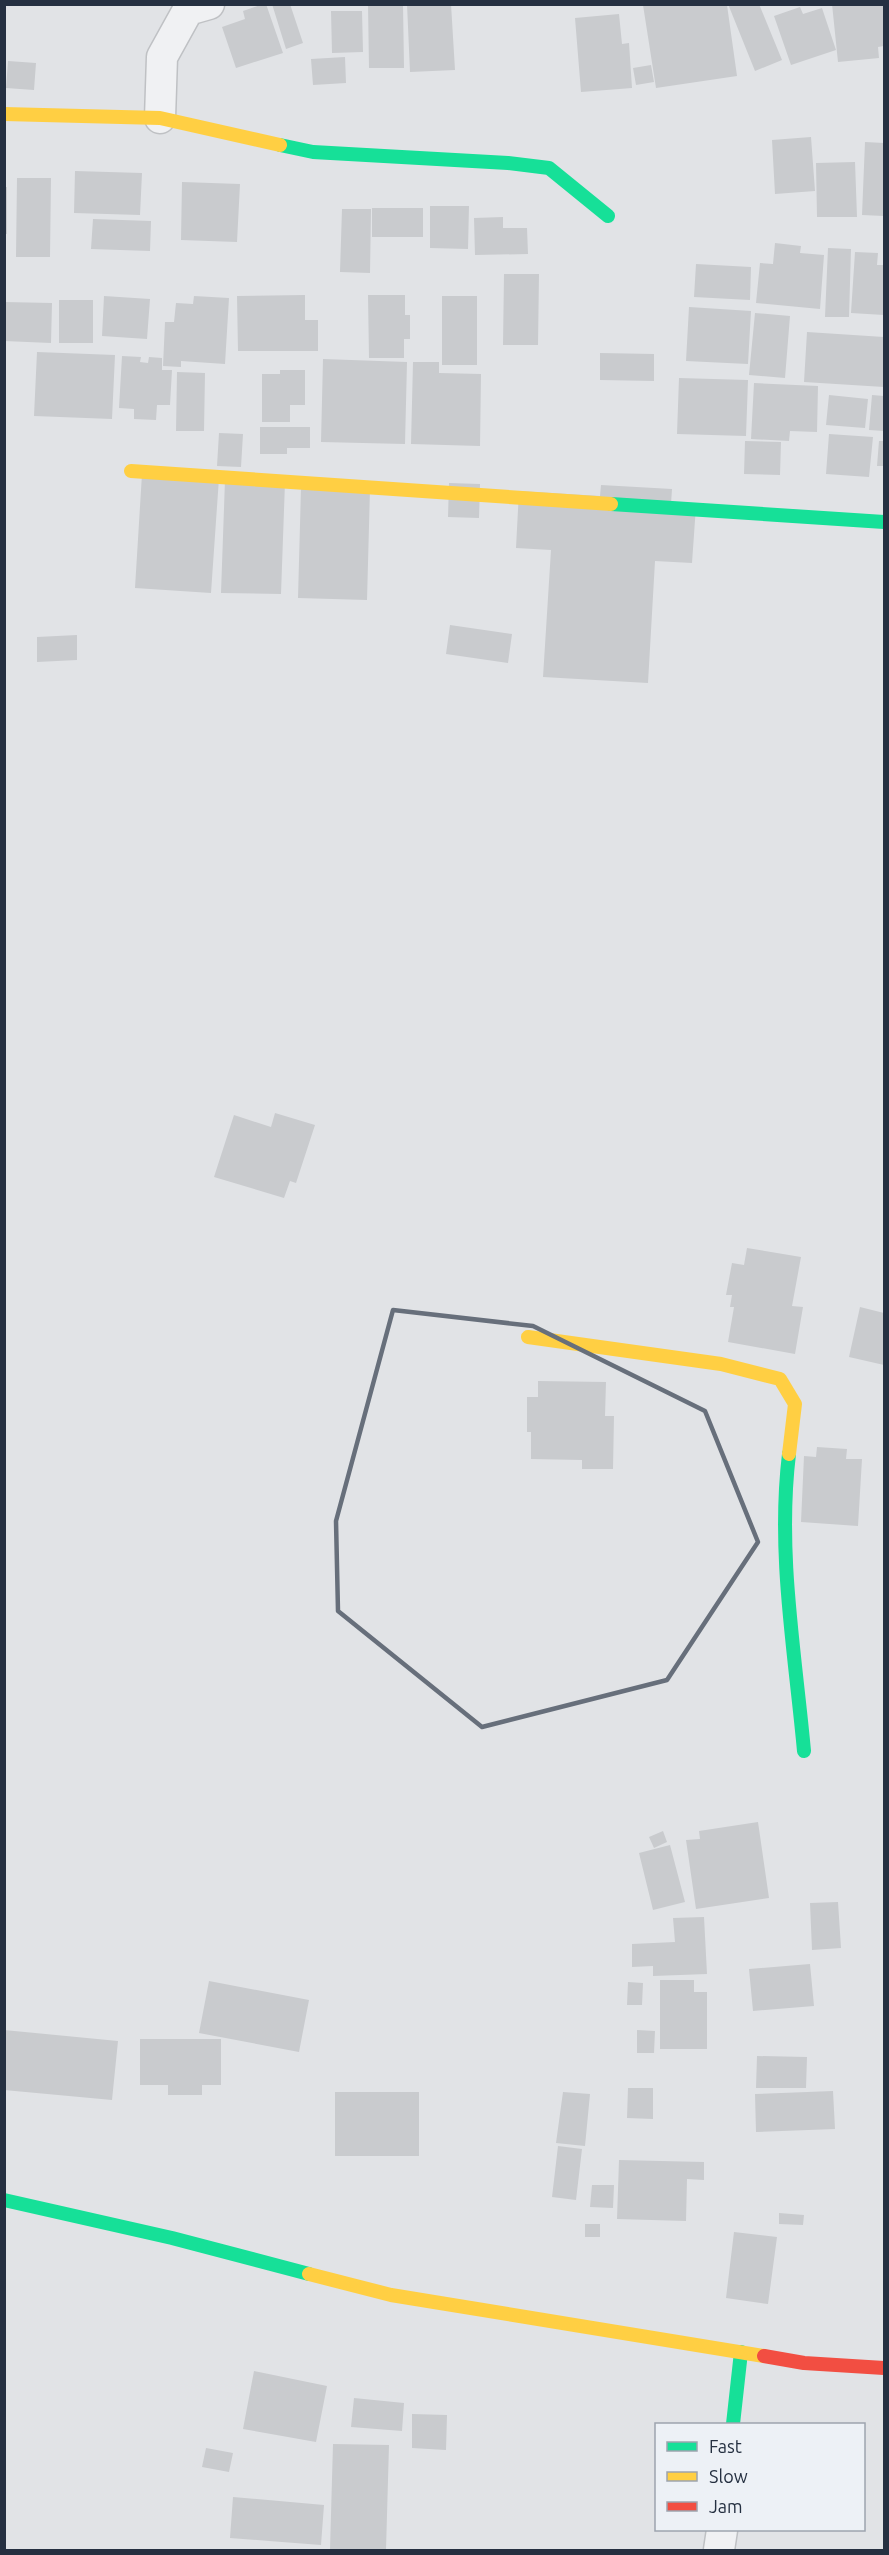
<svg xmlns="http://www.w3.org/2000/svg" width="889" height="2555" font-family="Ubuntu,sans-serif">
<rect width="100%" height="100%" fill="#e1e3e6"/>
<!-- building -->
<path fill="#c9cbce" d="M263,4H266L283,53L236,68L222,27L245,19L243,11Z
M272,4H290L303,43L286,49Z
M368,4H403L404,68H369Z
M407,4H451L455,70L410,72Z
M728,4H759L782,60L755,71Z
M832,4H884V46L878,47L879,58L838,62Z
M643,5H727L737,76L656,88Z
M800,7L803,14L822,8L836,50L791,65L774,16Z
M331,11H362L363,52L332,53Z
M619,14L622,44L629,43L632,88L581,92L575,18Z
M345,57L346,83L313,85L311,59Z
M8,61L36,63L34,90L6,88Z
M651,65L654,82L636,85L633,68Z
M811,137L815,191L775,194L772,140Z
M865,142L884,143V216L862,215Z
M855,162L857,217H817L816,163Z
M75,171L142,173L140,215L74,213Z
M17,178H51L50,257H16Z
M182,182L240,184L237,242L181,240Z
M4,187H7V234H4Z
M430,206H469L468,249L430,248Z
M372,208H423V237H372Z
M342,209H371L370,273L340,272Z
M503,217V228H527L528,254L475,255L474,218Z
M93,219L151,221L150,251L91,249Z
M775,243L801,246L800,253L824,255L820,309L756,303L760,263L773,264Z
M828,248L851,249L849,317H825Z
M855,252L878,253L877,265H884V315L851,313Z
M696,264L751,267L750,300L694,297Z
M504,274H539L538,345H503Z
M305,295V320H318V351H238L237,296Z
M368,295H405V315H410V339H404V358H369Z
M104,296L150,299L147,339L102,336Z
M194,296L229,298L225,364L181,361V367L163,366L165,322H174L176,303L193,304Z
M442,296H477V365H442Z
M59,300H93V343H59Z
M4,302L52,303L51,343L4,341Z
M689,307L751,311L748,364L686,361Z
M755,313L790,316L785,378L749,375Z
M807,332L884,337V387L804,382Z
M37,352L115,355L112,419L34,416Z
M600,353L654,354V381L600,380Z
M122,356L141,357L140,362L148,363L149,357L162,358V370H172L170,405H157L156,420L134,419V409L119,408Z
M323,359L407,362L405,444L321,442Z
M413,362H439V373L481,374L480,446L411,444Z
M280,370H305V405H290V422H262V374H280Z
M177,372L205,373L204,431H176Z
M679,378L748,380L746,436L677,434Z
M754,383L818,386L817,432L790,431L789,441L751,439Z
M829,395L868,399L865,428L826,425Z
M872,395L884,396V431L869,430Z
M260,427H310V448H287V454H260Z
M219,433L243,434L241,467L217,466Z
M829,434L873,437L869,477L826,474Z
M745,441L781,442L780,475L744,474Z
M879,441H884V466H877Z
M142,474L219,478L211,593L135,588Z
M225,480L285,482L281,594L221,593Z
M449,483L480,484L479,518L448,517Z
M601,485L672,489L671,504L696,506L692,563L655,561L648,683L543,677L551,550L516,548L519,491L600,496Z
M301,488L370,489L367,600L298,598Z
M450,625L512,634L508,663L446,654Z
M77,635V660L37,662V637Z
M275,1113L315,1125L296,1183L290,1181L284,1198L214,1177L234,1115L271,1127Z
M747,1248L801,1257L792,1306L803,1307L795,1354L728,1342L734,1307H730L732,1295H726L732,1263L744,1265Z
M860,1307L884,1313V1365L849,1357Z
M538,1381L606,1382L605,1416H614L613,1469H582V1460L531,1459V1432H527V1397H538Z
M817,1447L847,1449L846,1459H862L858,1526L801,1522L804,1456L816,1457Z
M758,1822L769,1898L696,1909L686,1840L700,1839L699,1831Z
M663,1831L667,1842L654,1848L649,1837Z
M670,1845L685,1902L653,1910L639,1853Z
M838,1902L841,1948L812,1950L810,1903Z
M704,1917L707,1974L653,1976V1966L632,1967V1944L675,1942L673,1918Z
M810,1964L814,2006L753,2011L749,1969Z
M660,1980H694V1992H707V2049H660Z
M209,1981L309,2000L299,2052L199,2033Z
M628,1982L643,1983L642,2005H627Z
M4,2030L118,2041L112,2100L4,2090Z
M637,2030L655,2031L654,2053H637Z
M140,2039H221V2085H202V2095H168V2085H140Z
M757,2056L807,2057L806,2088H756Z
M628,2088H653V2119L627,2118Z
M833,2091L835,2129L756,2132L755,2094Z
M335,2092H419V2156H335Z
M563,2092L590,2094L585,2146L556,2143Z
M558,2146L582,2149L576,2200L552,2197Z
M619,2160L704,2162V2180L687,2179L686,2221L617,2219Z
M592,2185H614L613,2208L590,2207Z
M779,2213L804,2215L803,2225L779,2224Z
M585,2224H600V2237H585Z
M734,2232L777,2237L768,2304L726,2298Z
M254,2371L327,2386L316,2442L243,2429Z
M354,2398L404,2403L402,2431L351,2427Z
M412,2414L447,2415L446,2450L412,2448Z
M333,2444L389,2445L386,2550H330Z
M206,2448L233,2453L229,2472L202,2467Z
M233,2497L324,2505L321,2545L230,2538Z"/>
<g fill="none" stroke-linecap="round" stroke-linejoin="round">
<!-- street casing -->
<g stroke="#bfc1c4" stroke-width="33">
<path id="street" d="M160,118L162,57L188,10L209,4
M719,2550L722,2530"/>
</g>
<!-- street -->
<use href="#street" stroke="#f0f1f3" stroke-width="30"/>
<!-- fast -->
<path stroke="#16e098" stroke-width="14" d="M280,145L313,152L508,163L549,168L608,216
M611,504L884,522
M789,1454C777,1553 795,1652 804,1751
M4,2200L172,2238L309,2274
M733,2424L741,2352"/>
<!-- slow -->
<path stroke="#ffcf43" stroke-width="14" d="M4,114L160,118L280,145
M131,471L611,504
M528,1337L721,1364L780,1379L795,1404L789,1454
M309,2274L391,2295L764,2356"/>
<!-- jam -->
<path stroke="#f24e42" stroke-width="14" d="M764,2356L804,2363L884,2368"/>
</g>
<!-- marked area -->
<path fill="none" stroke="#676f7b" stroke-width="4.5" stroke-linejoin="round" d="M393,1310L533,1326L705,1411L758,1542L667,1680L482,1727L338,1611L336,1521Z"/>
<!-- border -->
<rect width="889" height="2555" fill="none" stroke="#253041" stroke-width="12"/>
<!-- legend -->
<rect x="655" y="2423" width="210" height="108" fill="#edf1f6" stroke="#9da4ae" stroke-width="1.5"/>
<rect x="667" y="2442" width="30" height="9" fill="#16e098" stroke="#9da4ae" stroke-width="1.5"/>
<text x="709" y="2453" font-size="18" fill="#253041">Fast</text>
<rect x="667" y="2472" width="30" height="9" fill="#ffcf43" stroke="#9da4ae" stroke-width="1.5"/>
<text x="709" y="2483" font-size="18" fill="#253041">Slow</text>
<rect x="667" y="2502" width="30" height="9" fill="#f24e42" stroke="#9da4ae" stroke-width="1.5"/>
<text x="709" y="2513" font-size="18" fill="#253041">Jam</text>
</svg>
